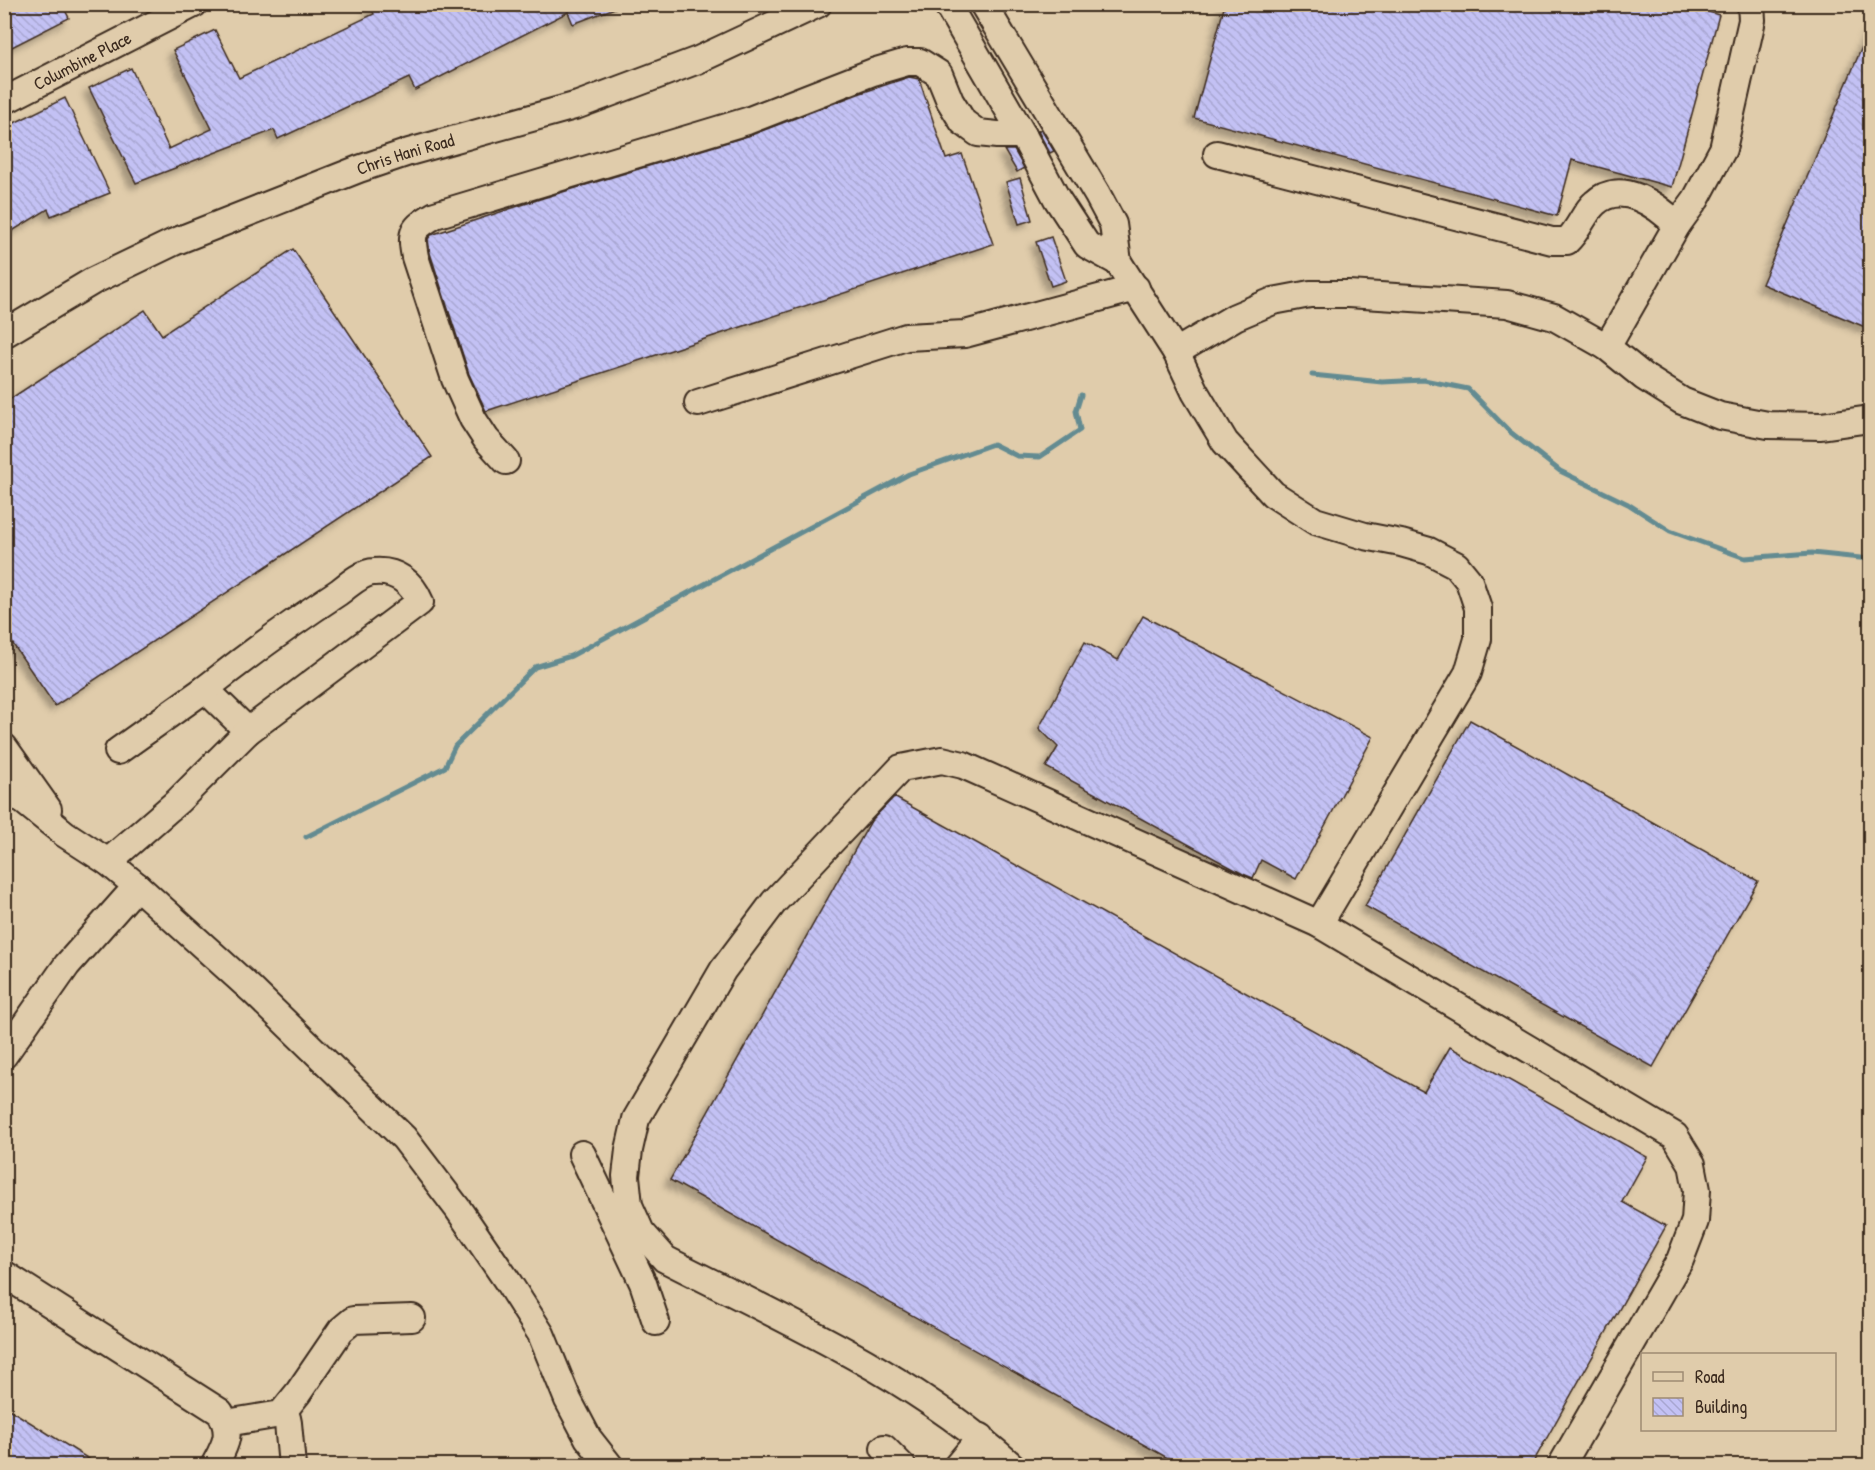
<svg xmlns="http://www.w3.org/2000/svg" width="1875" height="1470" font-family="'Patrick Hand',sans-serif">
<defs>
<pattern id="building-back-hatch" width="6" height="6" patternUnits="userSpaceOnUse" patternTransform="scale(1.5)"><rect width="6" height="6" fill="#c3c1f4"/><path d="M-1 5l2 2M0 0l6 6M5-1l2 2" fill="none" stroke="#a8a6d1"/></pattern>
<filter id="shadow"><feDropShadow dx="-5.5" dy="5.5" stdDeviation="3" flood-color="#0004"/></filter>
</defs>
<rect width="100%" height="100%" fill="#e0ccab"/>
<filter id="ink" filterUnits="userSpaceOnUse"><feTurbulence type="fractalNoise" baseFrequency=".0167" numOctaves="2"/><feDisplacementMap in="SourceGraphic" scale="12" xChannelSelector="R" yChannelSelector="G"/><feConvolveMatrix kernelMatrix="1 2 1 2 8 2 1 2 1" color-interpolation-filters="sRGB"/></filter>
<g filter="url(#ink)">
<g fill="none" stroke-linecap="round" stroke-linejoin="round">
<!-- stream -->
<path stroke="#648b91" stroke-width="5" d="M1312,375L1382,382L1424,380L1468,389L1509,431L1560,471L1628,504L1670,531L1745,558L1812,553L1870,559
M306,837L445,767L455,746L535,667L571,656L909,474L993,444L1017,456L1040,457L1080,430L1076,411L1081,395"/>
</g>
<!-- building -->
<path fill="url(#building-back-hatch)" stroke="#3b2a1e" stroke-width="1.5" filter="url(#shadow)" d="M4,4H62L69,18L4,51Z
M369,4L620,6L573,24L568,12L415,90L409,78L278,139L274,130L136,183L89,88L131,68L169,149L212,129L173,50L215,30L239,78L374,14Z
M1225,4H1682L1719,15L1672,187L1572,160L1557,216L1194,118Z
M1870,28V329L1762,284Z
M909,77L919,79L946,159L962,154L993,244L486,411L469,374L430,253L428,239L431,235L543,198L751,135L858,94Z
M65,98L110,193L51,216L48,209L9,233L4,226V128Z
M1041,129L1054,151L1050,153L1038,131Z
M1004,150H1014L1024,168L1017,172Z
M1020,178L1032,220L1019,224L1006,182Z
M1051,237L1066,281L1051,286L1036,242Z
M293,249L432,457L55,706L4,631V403L145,310L162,335Z
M1143,616L1373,737L1296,879L1261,860L1253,878L1243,874L1046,767L1058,747L1039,728L1085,642L1118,660Z
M1470,720L1758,881L1653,1067L1365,906Z
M894,797L1424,1092L1450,1047L1647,1157L1622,1202L1666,1226L1531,1466H1182L670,1180L871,821Z
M4,1406L100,1466H4Z"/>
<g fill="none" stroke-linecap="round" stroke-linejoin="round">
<!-- minor casing -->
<g stroke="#3b2a1e" stroke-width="30">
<g id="minor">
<path d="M947,4L1023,135L1057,199L1087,245L1118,262"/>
<path d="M983,4L1097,194L1113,224L1118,262L1176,352L1235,317L1273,301L1310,294H1348L1507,304L1554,317L1607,347L1644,377L1682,401L1720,416L1768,425L1821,426L1870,419"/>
<path id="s1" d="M4,101L194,4"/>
<path d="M1217,154L1552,241H1567C1579,230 1585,211 1595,203C1621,179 1657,205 1677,225"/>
<path id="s2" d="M4,334L93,281L174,242L359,169L409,152L578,105L698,60L818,4"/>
<path d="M1607,347L1677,225L1696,199L1723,149L1752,20L1751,4"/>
<path d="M1176,352L1195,392L1225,442L1273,494L1315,521L1365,536L1401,543L1429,551L1456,565L1469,581L1478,608V639L1468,673L1319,924"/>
<path d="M698,403L906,337L965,334L1136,288"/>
<path d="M506,461L486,439L473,419L455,379L415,257C410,231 413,228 435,215L747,121L873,72L907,62H920L939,74L950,101L963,122L978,133L997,135H1023"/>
<path d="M4,747L48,809"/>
<path d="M118,751L205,689L248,731"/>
<path d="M4,785L65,834L108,862L137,886L252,990L404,1138L458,1209L508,1282L541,1334L568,1400L588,1438L610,1466"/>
<path d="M108,862L178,801L248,731L420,602C412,583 397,570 374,572C363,572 348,585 339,592C293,622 248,655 205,689"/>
<path d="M4,1055L67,965L137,886"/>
<path d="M582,1154L643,1283L656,1322"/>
<path d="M4,1274L220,1412C233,1434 225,1445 214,1466"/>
<path d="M281,1414L287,1418L288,1423L292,1466"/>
<path d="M226,1423L281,1414L298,1393L341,1330L353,1320L412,1318"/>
<path d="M884,1448L902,1466"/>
<path d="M957,1466L981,1437"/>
<path d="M1012,1466C912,1375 784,1320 665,1259L641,1232L629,1205L626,1176L629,1150L636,1119L723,970L774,902L901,768L942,760L963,765L1319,924L1675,1136L1692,1164L1697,1190L1695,1221L1680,1260L1561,1466"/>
</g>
</g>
<!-- minor -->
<use href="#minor" stroke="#e0ccab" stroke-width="26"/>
</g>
</g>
<g text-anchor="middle" stroke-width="5" stroke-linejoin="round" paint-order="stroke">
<!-- street labels -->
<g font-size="18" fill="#3b2a1e" stroke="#e0ccab">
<text dy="6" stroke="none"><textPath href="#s1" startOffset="88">Columbine Place</textPath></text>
<text dy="6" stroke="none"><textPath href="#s2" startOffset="441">Chris Hani Road</textPath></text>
</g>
</g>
<!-- margin -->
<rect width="1875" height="1470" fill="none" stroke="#e0ccab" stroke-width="24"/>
<rect x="12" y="12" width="1851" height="1446" fill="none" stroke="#3b2a1e" stroke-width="2" filter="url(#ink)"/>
<!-- legend -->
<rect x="1641" y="1353" width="195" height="78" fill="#e0ccab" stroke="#9e8b73" stroke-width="1.5"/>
<rect x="1653" y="1372" width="30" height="9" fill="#e0ccab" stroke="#9e8b73" stroke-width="1.5"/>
<text x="1695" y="1383" font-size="18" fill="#3b2a1e">Road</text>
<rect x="1653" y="1398" width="30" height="18" fill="url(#building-back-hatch)" stroke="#9e8b73" stroke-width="1.5"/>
<text x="1695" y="1413" font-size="18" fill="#3b2a1e">Building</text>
</svg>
